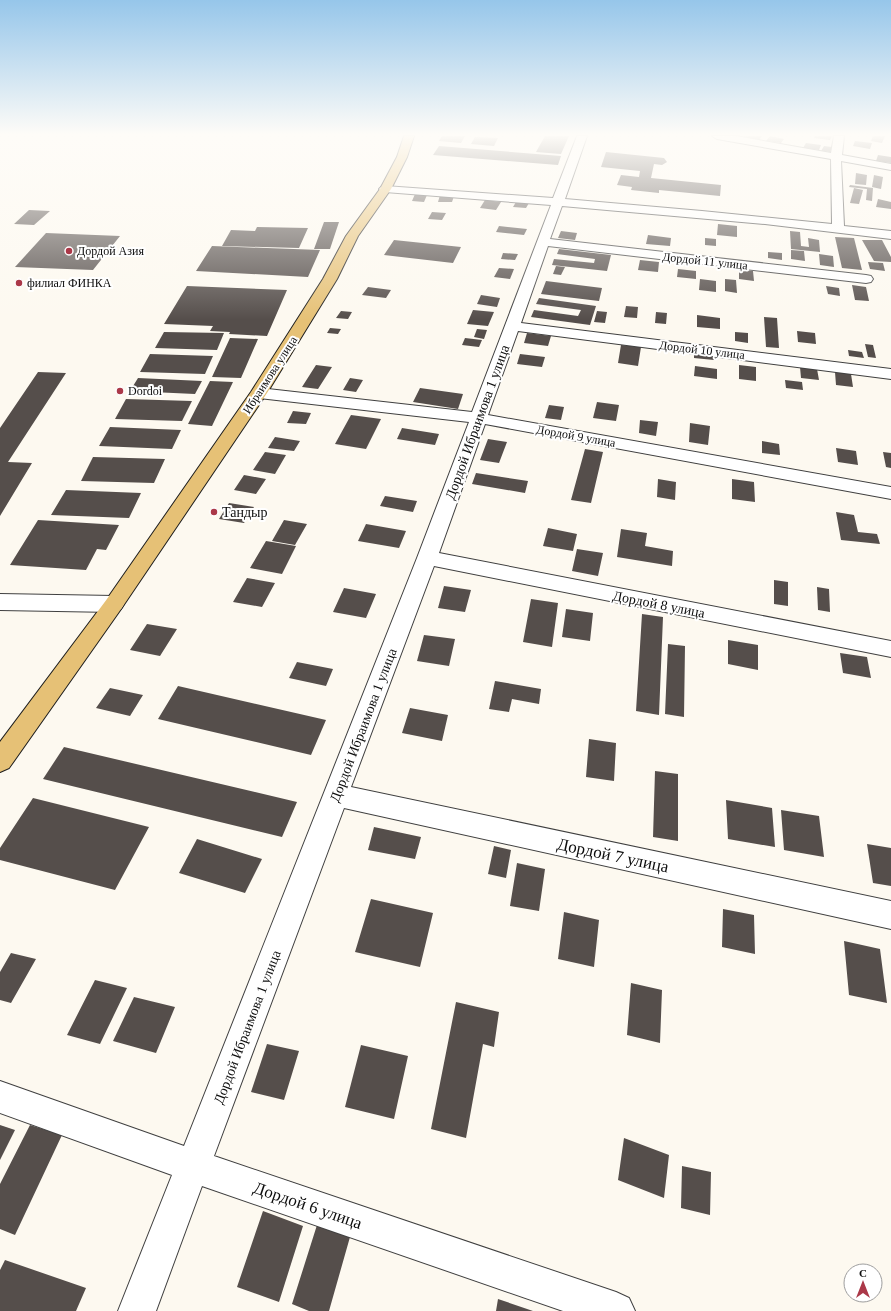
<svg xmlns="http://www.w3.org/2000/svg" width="891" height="1311" font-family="'Times New Roman',serif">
<rect width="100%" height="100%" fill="#fdf9f0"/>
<!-- building -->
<path fill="#554e4b" d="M442,136H465L461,143L439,141Z
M545,136H569L561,154L536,152Z
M746,136H762L759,140L745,138Z
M770,136L784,139L781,143L766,141Z
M815,136H832L830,140L814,138Z
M873,136H885L882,143L871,141Z
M475,137L498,138L494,146L471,144Z
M855,141L872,143L870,149L853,146Z
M806,143L821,145L819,150L803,148Z
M439,146L561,156L558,165L433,155Z
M824,146L832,147L830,152L821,151Z
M606,152L664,158L667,162L662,165L654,164L651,178L721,185L720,196L659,190V193L631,190L632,187L617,185L621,175L639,177L640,171L601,167Z
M878,155L891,157V163L876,161Z
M856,173L867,175L866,185L855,184Z
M874,175L883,177L881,189L872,187Z
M850,185L873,188L872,201L866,200L867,189L849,187Z
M854,188L863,190L859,204L850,203Z
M415,194L427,195L424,202L412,201Z
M440,195L454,196L452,202H438Z
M878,199L891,202V209L876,207Z
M485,200L501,202L496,210L480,208Z
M516,202L529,203L526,208L513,207Z
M29,210L50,211L34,225L14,224Z
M432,212L446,213L442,220L428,219Z
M324,222H339L330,249H314Z
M718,224L737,226V237L717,235Z
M499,226L527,229L524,235L496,232Z
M257,227L308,228L299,248L222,246L231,230L255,231Z
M561,231L577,233L575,240L558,238Z
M790,231L800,232L801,246L809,247L808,238L819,240L820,252L791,249Z
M46,233L120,236L93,270L15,267Z
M648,235L671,238L670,246L646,244Z
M835,237L854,238L862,270L842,268Z
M705,238L716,239V246L705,245Z
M394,240L461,247L453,263L384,255Z
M862,240H882L891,257V262L874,261Z
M212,246L320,250L308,277L196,271Z
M559,249L611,255L607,271L552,265L554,259L594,263L595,259L557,254Z
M791,250L804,251L805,261L791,259Z
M768,252L782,253V260L768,258Z
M503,253L518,254L515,260L501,259Z
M819,254L833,256L834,267L820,265Z
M640,260L659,262L658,272L638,270Z
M868,262L883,263L885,271L870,269Z
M556,266L565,267L561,275L553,274Z
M499,268L514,269L510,279L494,277Z
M678,269L696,271V279L677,277Z
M739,270L753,271L754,281L739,279Z
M700,279L716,281V292L699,290Z
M725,279L736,280L737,293L725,291Z
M546,281L602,288L599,301L541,294Z
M852,285L866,287L869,301L855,300Z
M187,286L287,290L267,336L229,334L230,332L210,331L213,326L164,324Z
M826,286L839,288L840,296L828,294Z
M368,287L391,290L386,298L362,295Z
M481,295L500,298L497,307L477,304Z
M539,298L596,306L590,325L531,317L534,310L578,316L581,310L536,304Z
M626,306L638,307L637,318L624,317Z
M473,310L494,312L488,326L467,324Z
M341,311L352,312L348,319L336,318Z
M597,311L607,312L605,323L594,322Z
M656,312L667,313L666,324L655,323Z
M697,315L720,318V329L697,327Z
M764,317L777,318L779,348L766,347Z
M330,328L341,329L338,334L327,333Z
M477,329L487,330L484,339L474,337Z
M797,331L815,333L816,344L798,342Z
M164,332L224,333L217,350L155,348Z
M735,332L748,333V343L735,341Z
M527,333L551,336L548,346L524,343Z
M230,338L258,339L241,378L212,377Z
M465,338L482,340L479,347L462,345Z
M865,344L873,345L876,358L868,357Z
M621,345L641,347L638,366L618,363Z
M848,350L862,352L864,358L849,356Z
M694,351L714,354V360L694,358Z
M150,354L213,356L205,374L140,372Z
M520,354L545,357L542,367L517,364Z
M316,365L332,367L318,389L302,387Z
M739,365L756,367V381L739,379Z
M695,366L717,369V379L694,376Z
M800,367L817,369L819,380L801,378Z
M38,372L66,373L8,462L32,463L0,516V428Z
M835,372L851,374L853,387L836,385Z
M138,378L202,381L195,394L130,391Z
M350,378L363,380L356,392L343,390Z
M785,380L802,382L803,390L786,388Z
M210,381L233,382L212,426L188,424Z
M420,388L463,394L458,409L413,402Z
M126,399L192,401L182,421L115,419Z
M597,402L619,405L616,421L593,418Z
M549,405L564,407L561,420L545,418Z
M293,411L311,413L306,424L287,423Z
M351,415L381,419L366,449L335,444Z
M640,420L658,422L656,436L639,433Z
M690,423L710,426L708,445L689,442Z
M110,427L181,430L172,449L99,446Z
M402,428L439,434L435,445L397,439Z
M275,437L300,441L294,451L268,448Z
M488,439L507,442L499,463L480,460Z
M762,441L779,444L780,455L762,453Z
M836,448L856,451L858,465L838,462Z
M585,449L603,452L591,503L571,500Z
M265,452L286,455L275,474L253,470Z
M883,452L891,453V468L886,467Z
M93,457L165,459L154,483L81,481Z
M476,473L528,481L525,493L472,484Z
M244,475L266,479L256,494L234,490Z
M658,479L676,482L675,500L657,497Z
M732,479L754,482L755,502L732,499Z
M66,490L141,493L129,518L51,515Z
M385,496L417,501L413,512L380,506Z
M229,503L254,507L244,523L219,519Z
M836,512L854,515L858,532L877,534L880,544L841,540Z
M38,520L119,525L106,550L97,549L86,570L10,565Z
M284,520L307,524L295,545L272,541Z
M366,524L406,531L399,548L358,541Z
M548,528L577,534L573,551L543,546Z
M621,529L647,533L645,546L673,551L672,566L617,557Z
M266,541L296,546L282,574L250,568Z
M577,549L603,553L598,576L572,571Z
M247,578L275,583L262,607L233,602Z
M774,580L788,582V606L774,604Z
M444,586L471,590L465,612L438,608Z
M817,587L829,589L830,612L818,610Z
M344,588L376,594L366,618L333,612Z
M531,599L558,603L552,647L523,642Z
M566,609L593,613L590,641L562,637Z
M642,614L663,617L659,715L636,711Z
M147,624L177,629L160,656L130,650Z
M424,635L455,639L449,666L417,661Z
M728,640L758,645V670L728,664Z
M668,644L685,646L684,717L665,714Z
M840,653L867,657L871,678L843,673Z
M297,662L333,669L326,686L289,678Z
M495,681L541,689L539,704L512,699L509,712L489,709Z
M178,686L326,720L311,755L158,719Z
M110,688L143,695L130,716L96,708Z
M410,708L448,715L442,741L402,733Z
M589,739L616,743L614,781L586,777Z
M64,747L297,802L282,837L43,779Z
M655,771L678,774V841L653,837Z
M33,798L149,827L115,890L0,860V848Z
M726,800L772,808L775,847L728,839Z
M781,810L819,816L824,857L784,850Z
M374,827L421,837L415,859L368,850Z
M197,839L262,859L245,893L179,873Z
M867,844L891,848V886L873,883Z
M494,846L511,850L506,878L488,874Z
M517,863L545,869L539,911L510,906Z
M371,899L433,913L420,967L355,952Z
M723,909L754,915L755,954L722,947Z
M564,912L599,920L594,967L558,959Z
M844,941L880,949L887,1003L849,995Z
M11,953L36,959L11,1003L0,1000V972Z
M95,980L127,988L100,1044L67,1035Z
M631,983L662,990L660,1043L627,1035Z
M134,997L175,1007L156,1053L113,1041Z
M456,1002L499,1012L494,1047L483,1044L466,1138L431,1129Z
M267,1044L299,1051L284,1100L251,1092Z
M361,1045L408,1056L394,1119L345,1107Z
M0,1125L15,1130L0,1160Z
M30,1125L62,1135L15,1235L0,1229V1184Z
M624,1138L669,1155L664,1198L618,1180Z
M682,1166L711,1172L710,1215L681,1208Z
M263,1211L303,1226L279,1302L237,1287Z
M317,1225L350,1237L329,1311H309L292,1304Z
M5,1260L86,1288L76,1311H0V1270Z
M498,1299L533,1311H496Z"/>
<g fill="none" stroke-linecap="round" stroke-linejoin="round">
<!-- minor casing -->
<g stroke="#404040" stroke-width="2">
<path id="minor" d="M577,136H587L565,199L702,211L832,224L831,159L717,139L712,136H736L831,153L834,136H844L842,155L891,164V170L841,161L844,226L891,231V239L765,224L562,206L550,239L866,275L871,276L873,279L871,282L866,283L548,246L521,323L891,369V379L518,331L488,415L891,487V499L485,424L439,553L891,641V657L434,566L351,787L891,901V929L344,808L214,1156L616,1292L629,1298L635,1311H563L202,1186L156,1311H118L172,1175L0,1113V1081L184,1146L417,558L469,422L259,398L253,396L251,393L253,390L259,388L472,412L551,205L385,192L381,191L379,189L381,187L385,186L553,198Z
M0,594L114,596L121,599L124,604L121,609L114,612L0,610Z"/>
</g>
<!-- major casing -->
<g stroke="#1e1e1e" stroke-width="2">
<path id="major" d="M404,136H414L407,157L391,189L358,236L337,279L267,393L121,609L9,768L0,772V742L107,599L251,392L323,279L346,236L380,189L397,157Z"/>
</g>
<!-- minor -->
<use href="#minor" fill="#fff" fill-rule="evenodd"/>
<!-- major -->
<use href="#major" fill="#e6c176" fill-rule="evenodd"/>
</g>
<!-- sky -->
<linearGradient id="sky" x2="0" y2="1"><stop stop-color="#96c6ea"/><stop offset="0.42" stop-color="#fefcf8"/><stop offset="1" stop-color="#fefcf8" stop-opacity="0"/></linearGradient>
<rect width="891" height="320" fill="url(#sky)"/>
<!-- markers -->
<g fill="#ab3848" stroke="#fff" stroke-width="1.5">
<circle cx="69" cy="251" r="4"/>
<circle cx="19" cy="283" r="4"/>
<circle cx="120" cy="391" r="4"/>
<circle cx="214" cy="512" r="4"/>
</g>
<g text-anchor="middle" stroke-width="4" stroke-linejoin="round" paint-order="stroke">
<!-- far-poi labels -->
<g font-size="12" fill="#0d0d0d" stroke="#fff" text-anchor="start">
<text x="77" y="255">Дордой Азия</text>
<text x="27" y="287">филиал ФИНКА</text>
<text x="128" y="395">Dordoi</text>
</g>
<!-- far-street labels -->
<g font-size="12" fill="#0d0d0d" stroke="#fff">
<text transform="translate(705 261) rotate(6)" y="4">Дордой 11 улица</text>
<text transform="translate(702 350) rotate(7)" y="4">Дордой 10 улица</text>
<text transform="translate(270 375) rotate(-57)" y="4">Ибраимова улица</text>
<text transform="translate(576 436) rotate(10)" y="4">Дордой 9 улица</text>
</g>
<!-- street labels -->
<g font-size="14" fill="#0d0d0d" stroke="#fff">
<text transform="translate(477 422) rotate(-70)" y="5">Дордой Ибраимова 1 улица</text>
<text transform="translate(659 604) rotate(11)" y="5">Дордой 8 улица</text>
<text transform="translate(363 725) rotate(-69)" y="5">Дордой Ибраимова 1 улица</text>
<text transform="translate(247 1027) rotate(-69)" y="5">Дордой Ибраимова 1 улица</text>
</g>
<!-- poi labels -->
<g font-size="14" fill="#0d0d0d" stroke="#fff" text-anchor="start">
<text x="222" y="517">Тандыр</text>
</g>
<!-- near-street labels -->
<g font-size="17" fill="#0d0d0d" stroke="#fff">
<text transform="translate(613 855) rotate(12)" y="6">Дордой 7 улица</text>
<text transform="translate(308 1205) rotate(19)" y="6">Дордой 6 улица</text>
</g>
</g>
<!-- north arrow -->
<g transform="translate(863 1283)"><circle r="19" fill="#ffffff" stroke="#9e9e9e"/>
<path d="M0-3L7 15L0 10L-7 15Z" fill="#ab3848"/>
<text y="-6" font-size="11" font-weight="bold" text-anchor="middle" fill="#0d0d0d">С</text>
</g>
</svg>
